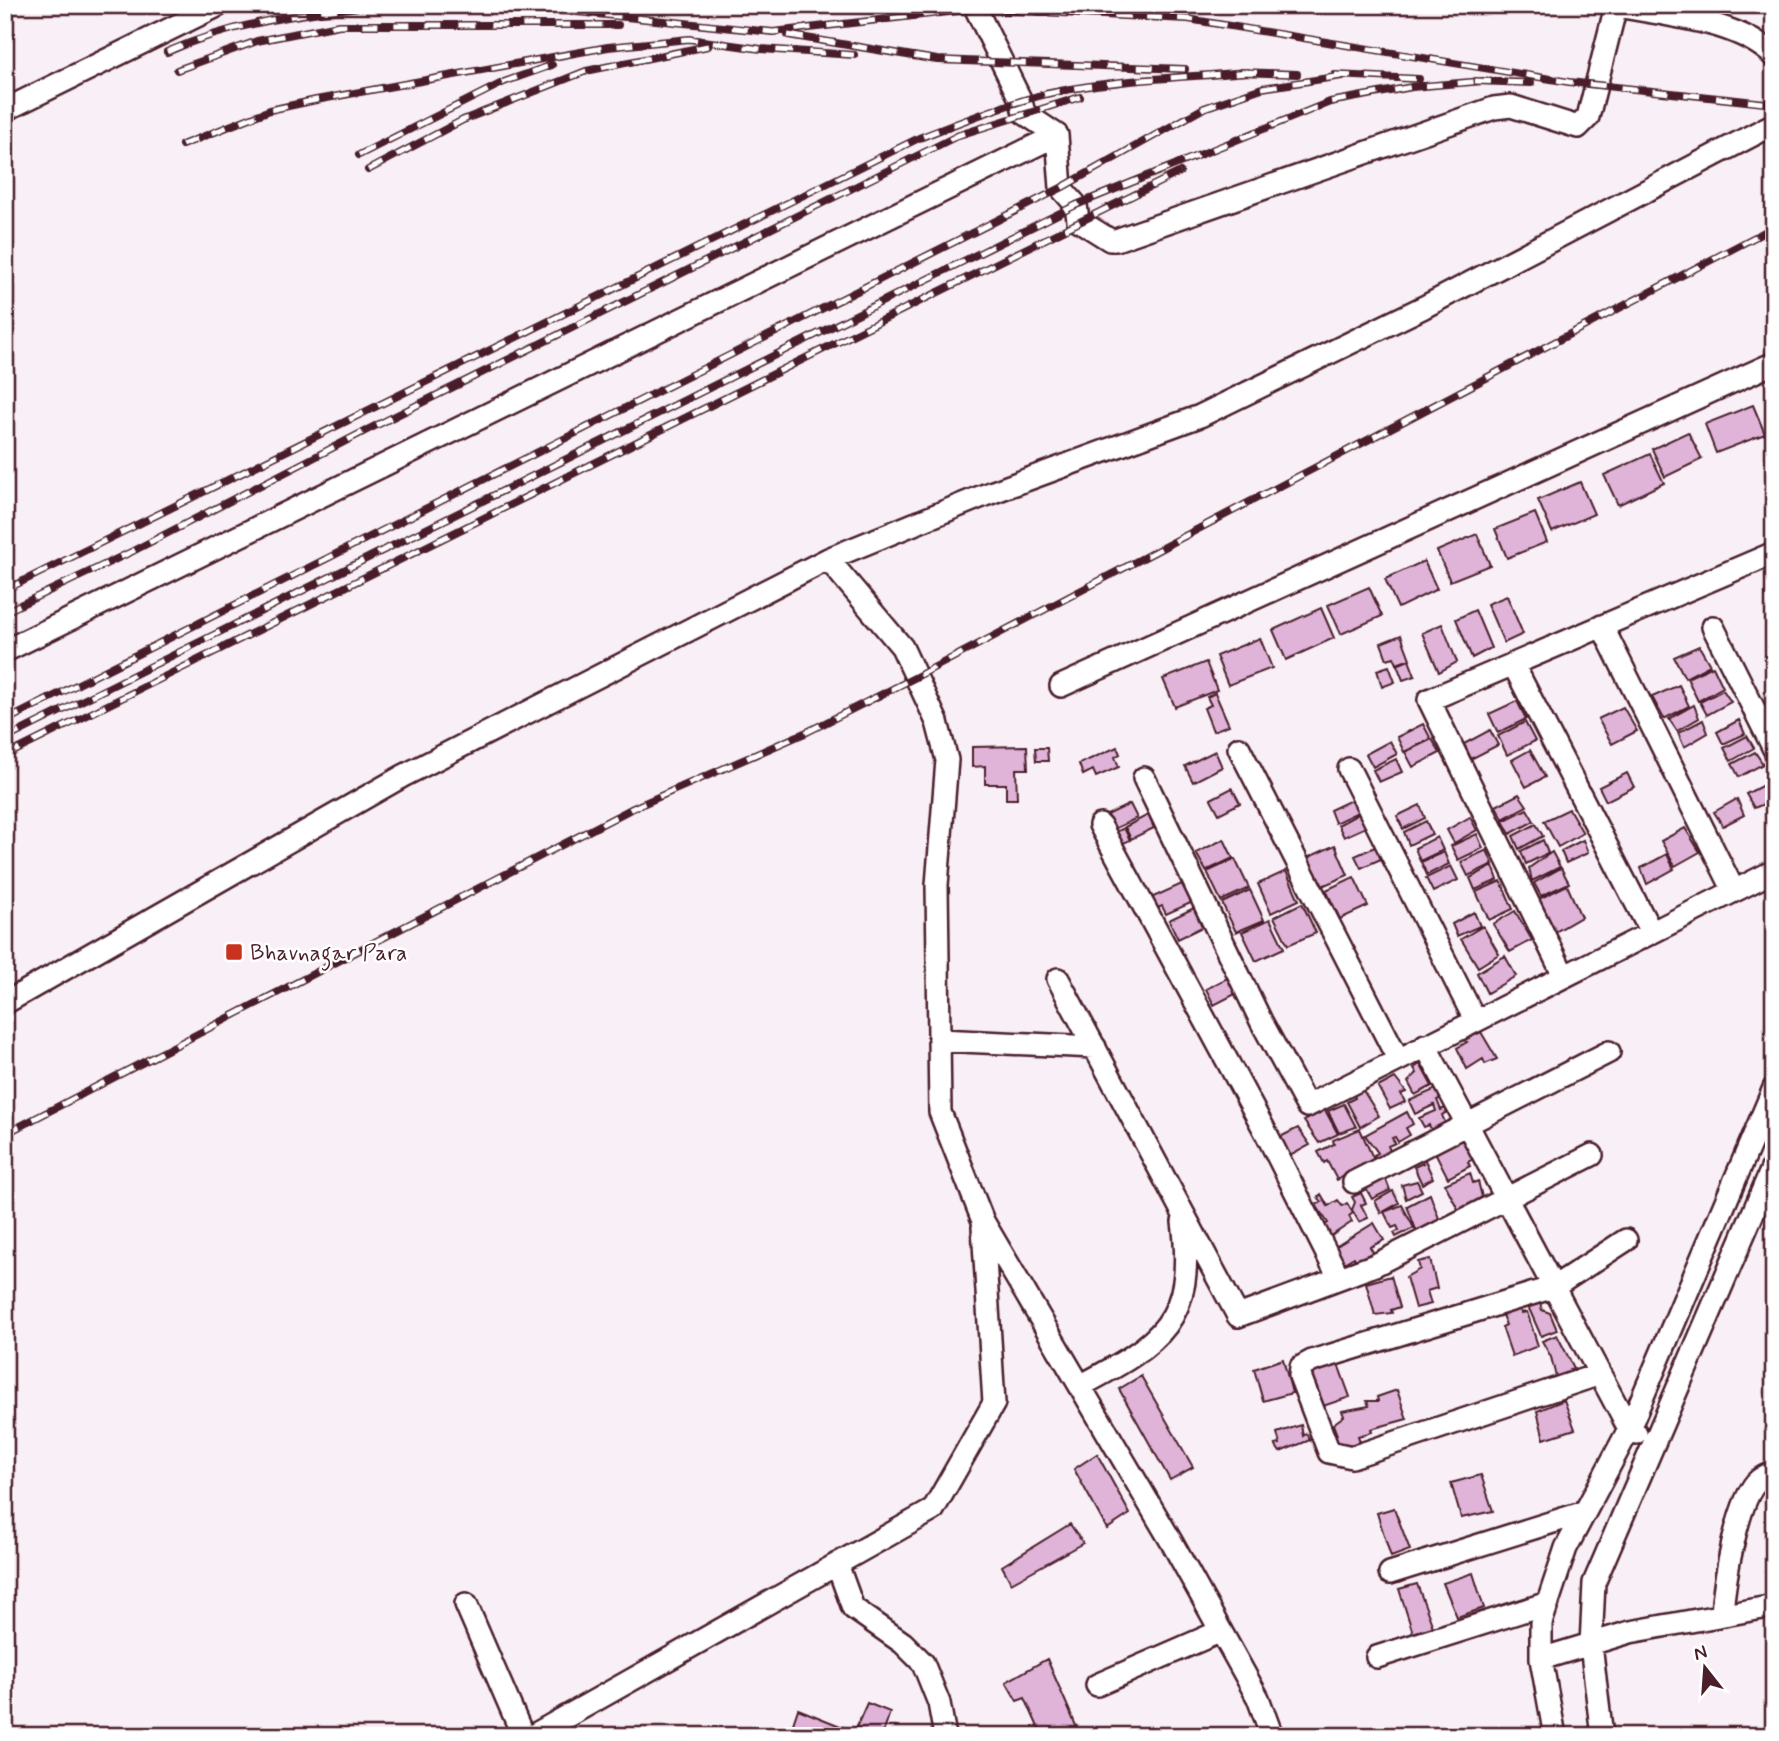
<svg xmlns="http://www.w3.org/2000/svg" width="1779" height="1741" font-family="Mynerve,sans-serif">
<rect width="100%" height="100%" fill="#f9f0f7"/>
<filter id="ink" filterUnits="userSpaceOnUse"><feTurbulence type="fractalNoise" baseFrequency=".0143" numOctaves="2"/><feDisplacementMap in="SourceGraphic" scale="14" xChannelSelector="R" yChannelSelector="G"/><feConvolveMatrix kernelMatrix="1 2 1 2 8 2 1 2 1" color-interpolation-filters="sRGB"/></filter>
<g filter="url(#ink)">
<!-- building -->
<path fill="#dfb4d8" stroke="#4a1f2b" stroke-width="2" d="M1753,405L1765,434L1716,453L1705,424Z
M1688,432L1702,459L1665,477L1652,449Z
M1650,454L1664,483L1618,505L1604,475Z
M1580,482L1594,514L1552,532L1538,500Z
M1535,513L1547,542L1507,558L1495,529Z
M1477,534L1490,565L1450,581L1437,551Z
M1424,561L1437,589L1398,608L1385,579Z
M1369,587L1382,616L1341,634L1328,605Z
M1507,596L1523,634L1504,643L1487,604Z
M1321,608L1334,638L1286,660L1273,630Z
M1475,610L1491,648L1472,658L1456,619Z
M1442,624L1457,662L1439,672L1422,633Z
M1401,635L1410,659L1397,664L1394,657L1387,659L1381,643Z
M1260,638L1272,668L1228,685L1216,656Z
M1699,646L1710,665L1685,678L1674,657Z
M1409,660L1415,676L1403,680L1397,665Z
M1206,662L1217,690L1175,707L1163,679Z
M1389,666L1395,682L1382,687L1377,670Z
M1713,666L1723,687L1698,701L1687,678Z
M1679,685L1689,706L1664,719L1652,697Z
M1723,690L1731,702L1707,715L1700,702Z
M1215,693L1229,725L1213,731L1204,708L1211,705L1207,697Z
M1517,701L1526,719L1498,733L1489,714Z
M1694,705L1699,718L1677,731L1669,719Z
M1623,707L1637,731L1612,744L1598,719Z
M1703,720L1708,733L1684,747L1678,733Z
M1739,720L1745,734L1723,744L1717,732Z
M1525,722L1535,741L1507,755L1498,736Z
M1423,724L1431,739L1404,752L1397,737Z
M1490,730L1498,745L1471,759L1464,744Z
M1747,736L1754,748L1731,761L1724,748Z
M1432,739L1440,753L1413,767L1405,752Z
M1390,741L1397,754L1373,767L1366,754Z
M1027,746L1028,769H1016L1017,799H1006V784H985V766L972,767V747Z
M1117,747L1120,754L1115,757L1119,767L1096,777L1093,770L1083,775L1079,764Z
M1035,748H1047L1048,761H1036Z
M1530,750L1545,777L1526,787L1512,760Z
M1215,751L1222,767L1193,782L1185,766Z
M1755,752L1763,764L1739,777L1732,764Z
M1396,759L1402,772L1379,782L1373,770Z
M1627,773L1634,787L1606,801L1599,787Z
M1771,781L1774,800L1754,808L1746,794Z
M1232,788L1240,803L1219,814L1211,799Z
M1519,794L1527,806L1503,819L1496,806Z
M1353,799L1358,812L1335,823L1330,810Z
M1737,799L1744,815L1723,826L1714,812Z
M1130,804L1137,818L1112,830L1105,816Z
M1420,805L1425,818L1403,829L1397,816Z
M1527,809L1534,821L1510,834L1503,821Z
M1569,809L1583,833L1558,847L1544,821Z
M1360,813L1366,827L1344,837L1338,825Z
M1148,815L1154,828L1131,839L1125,827Z
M1470,817L1477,830L1454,843L1447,830Z
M1426,821L1432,834L1409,845L1404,832Z
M1536,824L1543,836L1519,849L1513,836Z
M1124,828L1130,840L1117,846L1112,834Z
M1685,828L1700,852L1675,866L1661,841Z
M1477,834L1483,848L1458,860L1451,846Z
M1437,837L1443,850L1420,861L1415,848Z
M1224,839L1233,858L1206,871L1196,853Z
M1543,840L1548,853L1526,864L1521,851Z
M1583,840L1588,853L1566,863L1561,851Z
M1335,845L1348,875L1320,887L1307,858Z
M1377,846L1383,858L1361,868L1355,856Z
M1487,850L1493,864L1468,876L1461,862Z
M1444,852L1449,864L1427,875L1421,862Z
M1552,852L1560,867L1532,881L1529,868Z
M1667,854L1674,869L1647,884L1641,868Z
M1235,859L1249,888L1221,901L1207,872Z
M1451,866L1458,880L1433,892L1426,878Z
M1493,866L1498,880L1475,890L1470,878Z
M1561,868L1569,883L1541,896L1534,883Z
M1286,871L1299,900L1271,913L1258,884Z
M1354,877L1368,906L1340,919L1326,890Z
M1501,881L1513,909L1489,920L1476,892Z
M1184,883L1193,902L1166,914L1162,906L1156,909L1151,898Z
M1567,885L1581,917L1555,932L1539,899Z
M1250,890L1264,920L1236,932L1222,903Z
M1302,903L1316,933L1288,945L1274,917Z
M1196,907L1206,925L1178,939L1169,920Z
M1515,911L1532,940L1510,952L1493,924Z
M1474,912L1480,926L1457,936L1452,924Z
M1270,919L1284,948L1256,961L1242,932Z
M1483,926L1499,954L1478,967L1461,939Z
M1505,956L1516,976L1487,993L1477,973Z
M1233,975L1241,991L1214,1005L1206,989Z
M1481,1032L1497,1059L1485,1064L1483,1059L1467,1069L1457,1048L1467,1042L1464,1040Z
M1420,1064L1432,1086L1415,1095L1408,1082L1417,1073L1414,1068Z
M1395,1078L1406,1092L1401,1094L1405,1102L1390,1109L1378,1087Z
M1361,1087L1379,1116L1360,1127L1347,1102L1355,1098L1353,1092Z
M1438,1088L1442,1098L1437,1100L1441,1110L1445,1108L1447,1112L1442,1115L1446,1125L1432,1131L1429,1125L1424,1127L1419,1118L1436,1111L1434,1105L1415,1114L1409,1101Z
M1344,1104L1356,1127L1339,1133L1328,1111Z
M1325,1110L1338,1134L1319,1143L1304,1121Z
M1407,1112L1413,1124L1406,1128L1410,1135L1398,1142L1395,1137L1392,1138L1395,1143L1388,1146L1392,1155L1378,1162L1374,1155L1378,1153L1365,1135Z
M1298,1128L1310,1145L1290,1156L1280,1137Z
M1360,1129L1374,1160L1337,1180L1327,1161L1324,1163L1318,1152L1334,1144L1333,1140Z
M1460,1136L1473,1159L1468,1162L1470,1166L1448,1178L1433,1148Z
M1424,1158L1433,1178L1422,1184L1414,1167L1423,1163L1420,1159Z
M1470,1173L1473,1183L1478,1181L1482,1197L1459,1211L1445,1184Z
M1385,1177L1390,1190L1372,1199L1365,1187Z
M1417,1181L1422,1191L1406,1199L1402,1185Z
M1393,1191L1399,1203L1381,1213L1375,1201Z
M1361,1193L1366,1203L1361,1205L1368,1218L1359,1222L1352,1210L1355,1202L1352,1197Z
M1321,1194L1328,1206L1338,1200L1342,1206L1347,1203L1353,1213L1349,1216L1352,1222L1331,1236L1324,1225L1328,1223L1316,1205L1322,1202L1318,1197Z
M1430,1194L1441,1224L1418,1235L1407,1206Z
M1402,1205L1414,1228L1396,1237L1394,1233L1399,1230L1397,1226L1392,1228L1384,1212Z
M1374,1223L1384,1240L1370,1247L1373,1252L1366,1256L1368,1259L1358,1264L1354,1257L1342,1264L1332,1249Z
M1430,1259L1437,1288L1427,1291L1431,1304L1415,1308L1406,1277L1420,1269L1418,1262Z
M1391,1276L1400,1307L1391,1310L1392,1313L1375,1315L1366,1283Z
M1539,1299L1542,1310L1550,1313L1557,1330L1541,1336L1527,1304Z
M1520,1309L1521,1313L1527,1312L1538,1346L1512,1356L1502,1327L1506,1325L1502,1315Z
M1557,1335L1574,1368L1570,1370L1572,1375L1557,1381L1551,1357L1542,1341Z
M1283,1359L1292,1393L1263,1401L1254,1369Z
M1338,1364L1350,1397L1320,1407L1309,1373Z
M1141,1376L1193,1467L1170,1480L1119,1389Z
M1397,1390L1407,1419L1371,1429L1372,1432L1358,1436L1360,1442L1335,1450L1331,1437L1337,1435L1333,1424L1344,1416L1342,1411L1369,1406L1367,1401H1378L1377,1397Z
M1564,1400L1575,1429L1544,1439L1537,1411Z
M1301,1425L1303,1436L1306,1434L1310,1440L1280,1452L1275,1445L1280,1444L1277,1433Z
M1097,1454L1130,1514L1107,1529L1074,1469Z
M1481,1475L1493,1511L1461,1518L1451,1483Z
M1394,1508L1410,1550L1391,1557L1377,1513Z
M1070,1524L1083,1543L1011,1583L1002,1566Z
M1473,1573L1484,1608L1457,1617L1443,1583Z
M1417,1584L1433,1627L1413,1633L1399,1589Z
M1047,1659L1077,1728L1062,1736H1042L1025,1698L1017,1701L1006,1682Z
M867,1703L890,1712L882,1736H867L855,1730Z
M798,1709L865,1736H789Z"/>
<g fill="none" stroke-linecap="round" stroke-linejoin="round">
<!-- minor casing -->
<g stroke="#4a1f2b" stroke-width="26">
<path id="minor" d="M974,5L1021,101L1024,113L1057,135L1061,188L1076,205L1078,220L1110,240H1116L1494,108L1511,106L1578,127L1588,117L1616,6
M1614,5C1665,16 1735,19 1774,56
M5,110L219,5
M828,559L902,647L937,722L947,760L937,885L940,1112L983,1221L1171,1541L1258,1698L1272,1736
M1602,626L1734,891
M1713,627L1774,749
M5,651L1057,135
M1513,664L1651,932
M1061,686L1774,363
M1239,748L1398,1059
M1349,769L1475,1020
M1144,778L1261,1021L1307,1106L1774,871
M1100,825L1264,1129L1339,1278
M1564,976L1429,700L1774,553
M1058,979L1238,1316L1375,1265L1592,1155
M5,1003L403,776L828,559L985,495L1200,416L1424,307L1774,124
M939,1040L1095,1047
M1425,1045L1629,1429L1636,1433
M1354,1182L1609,1052
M1600,1374L1352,1457L1329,1452L1300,1376L1301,1367L1312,1361L1554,1287L1626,1240
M1080,1386C1161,1343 1196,1321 1183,1222
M837,1564L853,1608L903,1643L923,1663L939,1703L945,1736
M1390,1573L1585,1512
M466,1604L523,1736
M1722,1613C1724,1585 1737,1498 1759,1480C1763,1477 1769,1474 1774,1472
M1377,1657L1548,1603
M1541,1659L1630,1632L1774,1606
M1097,1685L1221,1631
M532,1736L933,1510L994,1403L983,1227
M1555,1736L1541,1659V1623L1566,1548L1629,1429L1774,1088
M1602,1736L1591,1645L1594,1583L1774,1164"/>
</g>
<!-- minor -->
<use href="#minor" stroke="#fff" stroke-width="21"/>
<!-- rail casing -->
<g stroke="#4a1f2b" stroke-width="8">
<path id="rail" d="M509,5L773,32L975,9L1188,19L1569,82L1774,104
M788,35L937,60L1185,69
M167,52C235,22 304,13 377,5
M177,70L257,41L339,25H618
M1241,72L1297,74
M1335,75L1419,79
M1475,81L1531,83
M182,145L270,110L316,100L608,47L689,39L761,49L854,55
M359,155L504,82L552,65
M368,170L463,120L586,71L708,46
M5,590L919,138C961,122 1002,105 1046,94C1111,79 1181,78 1248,72
M5,612L131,552L367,430L959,135L1080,97
M5,721L1061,188L1204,108L1262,88L1342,76
M5,739L1076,205L1330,102L1412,87L1483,81
M5,756L1180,172
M5,1134L631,809L807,732L916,677L1774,227"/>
</g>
<!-- rail -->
<use href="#rail" stroke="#fff" stroke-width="5" stroke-dasharray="16" stroke-linecap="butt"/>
</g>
</g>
<!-- markers -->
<rect fill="#c8321e" stroke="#fff" stroke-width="2.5" x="225" y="943" width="18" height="18" rx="3.5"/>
<g text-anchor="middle" stroke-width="5" stroke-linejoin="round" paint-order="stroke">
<!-- poi labels -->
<g font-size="23" fill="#4a1f2b" stroke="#fff" text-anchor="start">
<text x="250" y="960">Bhavnagar Para</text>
</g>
</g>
<!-- margin -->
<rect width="1779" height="1741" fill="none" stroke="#fff" stroke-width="28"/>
<rect x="14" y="14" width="1751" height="1713" fill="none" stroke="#4a1f2b" stroke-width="2.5" filter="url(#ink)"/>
<!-- north arrow -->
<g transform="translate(1705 1668) rotate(343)" stroke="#ffffff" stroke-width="5" paint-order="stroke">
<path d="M0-5L12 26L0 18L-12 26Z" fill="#4a1f2b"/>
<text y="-10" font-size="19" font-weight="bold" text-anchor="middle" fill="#4a1f2b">N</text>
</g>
</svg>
